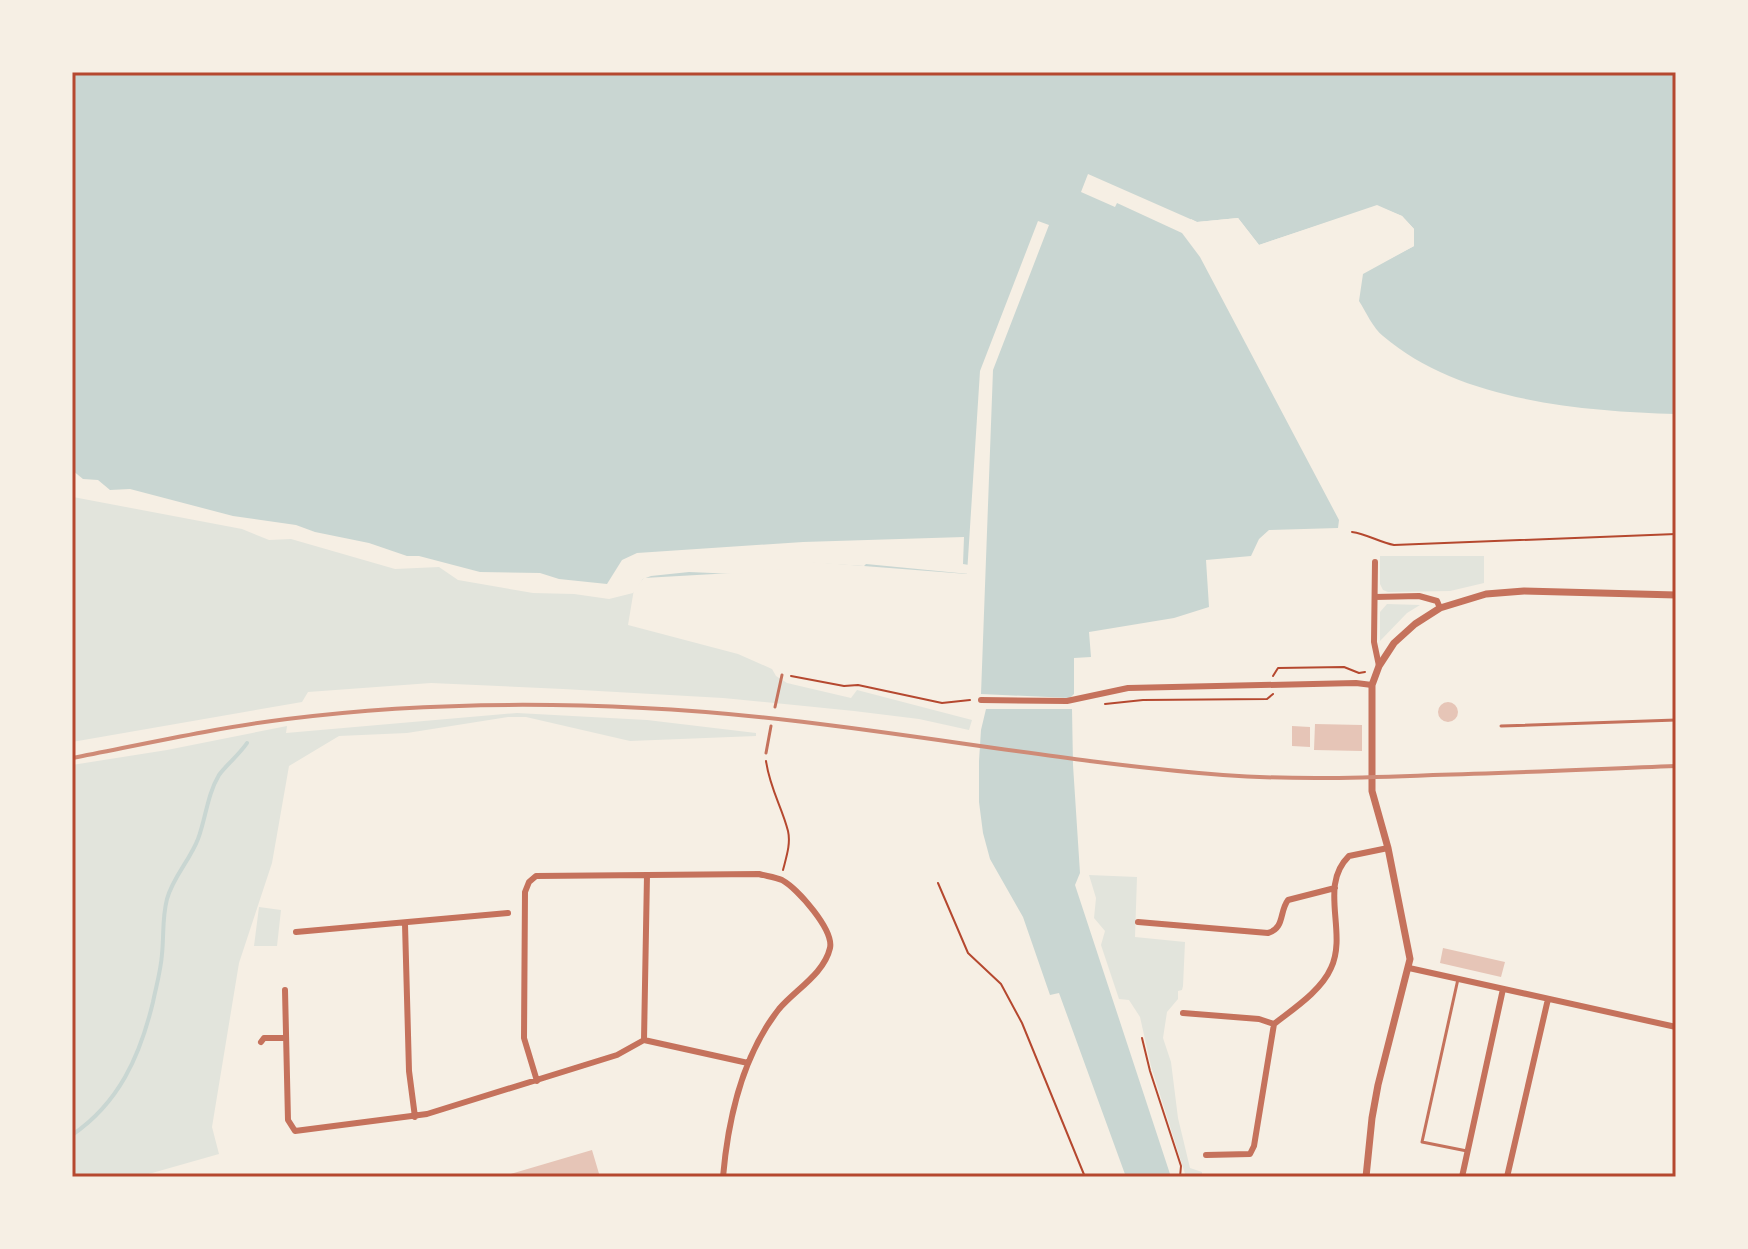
<svg xmlns="http://www.w3.org/2000/svg" width="1748" height="1249" font-family="'Golos Text',sans-serif">
<rect width="100%" height="100%" fill="#f6efe4"/>
<!-- green -->
<path fill="#e2e4dc" d="M72,492L277,535L440,563L634,589L628,625L738,654L772,669L776,676L787,683L851,698L857,690L972,720L969,730L919,719L854,711L723,698L563,689L431,683L308,692L302,702L72,742Z
M1380,556H1484V583L1450,591L1388,592L1383,590L1380,584Z
M1387,604L1420,605L1407,613L1380,641V612Z
M517,713L647,720L756,733V736L630,741L526,717H508L407,733L339,736L289,766L272,863L239,963L212,1127L219,1154L138,1177H72V765L167,750L287,726L286,733Z
M1089,875L1137,877L1135,937L1185,942L1183,986L1182,990L1178,991V999L1167,1012L1163,1038L1171,1062L1178,1118L1190,1168L1202,1172V1177H1186L1151,1066L1140,1017L1129,1000L1119,999L1101,945L1105,931L1094,918L1096,898Z
M259,907L281,910L277,946H254Z"/>
<!-- water -->
<path fill="#c9d6d2" d="M72,72H1676V414C1580,411 1459,401 1383,336C1373,328 1366,312 1359,301L1363,274L1414,246V229L1402,216L1377,206L1259,245L1238,218L1197,222L1088,174L1081,192L1115,207L1117,203L1182,233L1200,257L1339,520L1338,528L1269,530L1259,539L1251,556L1206,560L1209,607L1174,618L1089,632L1091,657L1074,658V694L1070,698L981,694L993,370L1049,225L1038,221L980,371L967,574L799,561L732,573L644,578L634,589H534L440,563L292,535L260,532L72,492Z
M986,709H1072L1073,765L1080,873L1075,885L1171,1177H1126L1059,993L1050,995L1023,917L990,859L983,833L979,802V761L981,730Z"/>
<!-- pier -->
<path fill="#f6efe4" d="M1377,205L1402,216L1414,229V246L1359,275L1361,271L1410,244V231L1400,219L1377,210L1259,249L1236,222L1196,226L1192,224L1191,219L1197,222L1238,218L1259,245Z
M72,470L83,479L98,480L110,490L130,489L233,516L296,525L315,532L369,543L407,556H419L480,572L540,573L559,579L607,584L622,560L637,553L803,542L964,537L963,564L969,565V574L866,564L864,566L801,562L799,570L766,569L736,574L689,572L651,576L643,579L633,593L609,599L574,594L533,593L458,580L439,567L395,569L291,539L269,540L242,529L73,497Z"/>
<g fill="none" stroke-linecap="round" stroke-linejoin="round">
<!-- stream -->
<path stroke="#c9d6d2" stroke-width="4" d="M72,1135C119,1103 140,1056 153,1002C156,987 161,970 162,954C164,935 162,918 167,899C173,877 190,860 198,839C206,818 207,795 219,775C227,764 239,755 247,743"/>
</g>
<!-- building -->
<path fill="#e6c5b7" d="M1438 712a10 10 0 1 1 20 0a10 10 0 1 1-20 0Z
M1315,724L1362,725V751L1314,750Z
M1292,726L1310,727V747L1292,746Z
M1443,948L1505,962L1501,977L1440,963Z
M592,1150L600,1177H504V1176Z"/>
<g fill="none" stroke-linecap="round" stroke-linejoin="round">
<!-- path -->
<path stroke="#b5482f" stroke-width="2" d="M1352,532C1367,534 1379,542 1394,545L1676,534
M791,676L844,686L858,685L942,703L970,700
M1273,676L1278,668L1344,667L1359,673L1365,672
M1105,704L1143,700L1267,699L1273,694
M766,761C770,789 782,807 788,831C791,844 786,858 783,870
M938,883L968,953L1001,984L1022,1023L1085,1177
M1142,1038L1150,1071L1181,1166L1180,1177"/>
<!-- service -->
<path stroke="#c5725c" stroke-width="3" d="M775,707L782,675
M1501,726L1676,720
M766,753L771,726
M1458,979L1422,1142L1467,1151"/>
<!-- minor -->
<path stroke="#c5725c" stroke-width="6" d="M1375,562L1374,642L1379,666
M1375,597L1419,596L1437,601L1440,608
M981,700L1067,701L1128,688L1356,683L1372,685
M1138,922L1268,933C1285,928 1279,912 1288,900L1335,888
M405,924L409,1071L415,1117
M296,932L508,913
M1409,968L1676,1027
M285,990L288,1120L295,1131L427,1114L617,1055L644,1040L748,1063
M1183,1013L1259,1019L1274,1024
M644,1040L647,875
M261,1042L264,1038H285
M537,1081L524,1038L525,892L529,882L536,876L759,874C766,876 775,877 782,880C798,889 834,930 830,948C824,974 795,990 779,1009C742,1056 728,1119 723,1177
M1206,1155L1250,1154L1254,1146L1274,1024C1293,1009 1321,991 1331,968C1348,932 1318,886 1349,856L1388,848
M1462,1177L1503,989
M1507,1177L1548,999"/>
<!-- tertiary -->
<path stroke="#c5725c" stroke-width="7" d="M1366,1177L1372,1118L1378,1085L1410,959L1388,848L1372,791V685L1379,666L1394,643L1415,624L1440,608L1486,594L1524,591L1676,595"/>
<!-- rail -->
<path stroke="#cf8b77" stroke-width="4" d="M72,758C144,744 215,728 287,719C405,704 525,702 643,708C837,717 1029,760 1223,775C1293,780 1363,778 1433,775C1514,773 1595,769 1676,766"/>
</g>
<!-- border -->
<rect width="1748" height="1249" fill="none" stroke="#f6efe4" stroke-width="148"/>
<rect x="74" y="74" width="1600" height="1101" fill="none" stroke="#b5482f" stroke-width="3"/>
</svg>
